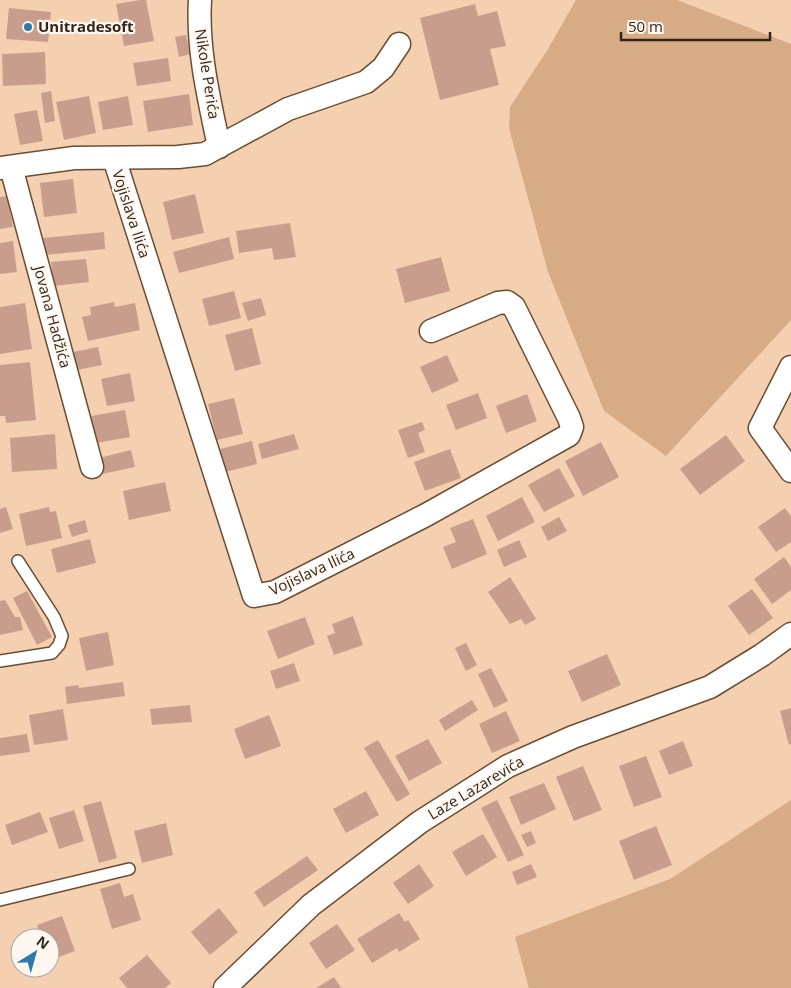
<svg xmlns="http://www.w3.org/2000/svg" width="791" height="988" font-family="'Open Sans',sans-serif">
<rect width="100%" height="100%" fill="#f4cfb0"/>
<!-- green -->
<path fill="#d7ab85" d="M576,0H677L791,44V320L666,456L604,411L548,272L509,128L510,107L548,49Z
M791,800V988H529L515,937L670,879Z"/>
<!-- building -->
<path fill="#c99d8c" d="M140,0H146L154,41L124,46L116,4Z
M475,4L478,16L497,11L506,46L490,49L499,85L440,100L420,18Z
M9,8L51,12L48,42L6,39Z
M186,35L190,54L179,57L175,37Z
M45,52L46,84L3,86L2,54Z
M168,58L171,81L137,86L133,63Z
M51,91L55,121L45,123L41,93Z
M189,94L193,125L148,132L143,101Z
M89,96L96,133L64,140L56,102Z
M128,96L133,125L103,130L98,102Z
M37,110L43,141L20,145L14,114Z
M73,179L77,213L44,217L40,183Z
M195,194L204,233L172,240L163,202Z
M7,196L13,227L0,229V197Z
M290,223L296,257L274,260L272,248L239,253L236,231Z
M104,232L105,249L45,255L43,238Z
M229,237L234,259L179,273L173,252Z
M13,241L17,272L0,274V243Z
M441,257L450,291L405,303L396,269Z
M86,259L89,282L54,286L51,262Z
M234,291L241,318L209,326L202,299Z
M261,298L266,315L248,321L242,303Z
M114,302L115,307L135,303L140,330L88,341L82,317L91,315L90,307Z
M25,303L32,349L0,354V307Z
M252,328L261,364L235,371L225,335Z
M98,347L102,365L77,370L73,352Z
M447,355L459,381L432,393L420,367Z
M30,362L36,420L6,423L5,416H0V365Z
M130,373L135,401L107,406L101,379Z
M478,393L487,418L456,430L446,405Z
M527,394L537,421L506,433L496,406Z
M234,398L243,434L217,440L208,404Z
M125,410L130,437L96,443L91,416Z
M422,422L425,430L418,433L425,452L408,458L398,430Z
M55,434L57,469L12,472L10,438Z
M294,434L299,449L262,459L258,444Z
M726,435L745,461L700,495L680,469Z
M252,441L257,464L225,472L220,449Z
M601,442L619,477L583,496L565,461Z
M450,449L461,478L425,491L414,462Z
M131,450L135,467L102,474L99,458Z
M559,468L575,496L544,512L528,485Z
M165,482L171,511L129,520L123,491Z
M522,497L535,522L498,541L486,516Z
M6,507L13,529L0,533V509Z
M49,507L50,512L56,511L62,538L26,546L19,514Z
M785,508L791,516V542L776,552L758,527Z
M559,517L567,531L548,541L541,527Z
M473,519L487,554L452,569L443,547L456,542L450,528Z
M85,520L88,532L72,537L68,525Z
M90,539L96,563L57,573L51,549Z
M519,540L527,557L504,567L497,550Z
M784,557L791,567V590L772,604L754,579Z
M510,577L536,619L525,625L521,619L510,624L488,592Z
M752,589L773,618L749,635L728,606Z
M27,591L52,637L37,645L13,598Z
M5,600L15,617H20L23,630L0,635V601Z
M353,616L363,645L334,655L327,636L335,633L332,624Z
M305,617L315,644L278,659L267,631Z
M108,632L114,665L86,671L79,638Z
M466,643L477,665L466,671L455,648Z
M607,654L621,685L582,702L568,671Z
M294,663L300,681L276,689L270,671Z
M491,668L508,701L494,708L478,674Z
M123,682L125,696L67,704L65,687L78,685L79,688Z
M472,700L478,710L445,731L439,720Z
M190,705L192,722L152,725L150,709Z
M791,708V744L789,745L780,711Z
M63,709L68,740L34,745L29,715Z
M506,711L520,741L492,753L479,724Z
M269,715L281,746L245,759L234,729Z
M27,734L30,752L0,756V738Z
M428,739L442,763L409,781L395,756Z
M378,740L410,794L397,802L364,748Z
M683,741L693,766L669,775L659,751Z
M646,756L662,797L634,807L619,766Z
M583,766L602,810L574,821L556,777Z
M544,783L556,809L521,825L509,797Z
M366,791L379,815L346,833L333,809Z
M497,800L524,855L508,862L481,808Z
M101,801L117,858L99,863L83,806Z
M74,810L84,841L59,849L49,818Z
M40,812L48,832L12,845L5,825Z
M166,823L173,855L142,863L134,831Z
M656,826L672,865L634,880L619,841Z
M531,831L536,843L527,847L521,835Z
M483,834L497,857L466,876L452,852Z
M307,856L318,870L264,907L254,892Z
M419,864L434,886L408,904L393,883Z
M531,864L537,877L517,885L512,872Z
M120,883L124,897L133,894L141,920L112,929L100,889Z
M219,908L238,932L210,955L191,932Z
M399,913L405,922L408,920L420,939L399,952L397,948L372,963L357,939Z
M62,916L75,951L50,960V938H41L37,925Z
M337,924L355,950L326,969L309,943Z
M147,955L171,983L165,988H127L119,978Z
M334,977L341,988H316Z"/>
<g fill="none" stroke-linecap="round" stroke-linejoin="round">
<!-- lane casing -->
<g stroke="#6c4d32" stroke-width="14">
<path id="lane" d="M0,661L52,653L59,645L62,636L54,617L18,561
M0,900L129,869"/>
</g>
<!-- street casing -->
<g stroke="#6c4d32" stroke-width="25">
<path id="street" d="M200,0C197,50 209,98 219,147
M114,158L254,596L275,592L426,515L569,435L572,427L569,418L514,307L507,302L498,303L431,331
M11,167L92,467
M0,168L74,158L178,157L205,154L288,109L366,82L383,68L399,44
M791,367L760,428L791,471
M225,988L311,905L420,822L508,766L573,737L710,687L762,655L791,634"/>
</g>
<!-- lane -->
<use href="#lane" stroke="#fff" stroke-width="11"/>
<!-- street -->
<use href="#street" stroke="#fff" stroke-width="22"/>
</g>
<!-- markers -->
<circle fill="#2f7aad" stroke="#fef7f0" stroke-width="2" cx="28" cy="27" r="5"/>
<g text-anchor="middle" stroke-width="4.5" stroke-linejoin="round" paint-order="stroke">
<!-- poi labels -->
<g font-size="15" font-weight="bold" fill="#332519" stroke="#fef7f0" text-anchor="start">
<text x="38" y="32">Unitradesoft</text>
</g>
<!-- street labels -->
<g font-size="15" fill="#332519" stroke="#fef7f0">
<text transform="translate(207 74) rotate(81)" y="5">Nikole Perića</text>
<text transform="translate(131 214) rotate(72)" y="5">Vojislava Ilića</text>
<text transform="translate(52 317) rotate(75)" y="5">Jovana Hadžića</text>
<text transform="translate(312 572) rotate(-25)" y="5">Vojislava Ilića</text>
<text transform="translate(476 788) rotate(-31)" y="5">Laze Lazarevića</text>
</g>
</g>
<!-- north arrow -->
<g transform="translate(35 953) rotate(37)"><circle r="24" fill="#fef7f0" stroke="#ada39a"/>
<path d="M0-4L9 19L0 12L-9 19Z" fill="#2f7aad"/>
<text y="-8" font-size="14" font-weight="bold" text-anchor="middle" fill="#332519">N</text>
</g>
<!-- scale -->
<path d="M621 32v8h149v-8" fill="none" stroke="#332519" stroke-width="2.5"/>
<text x="628" y="32" font-size="15" fill="#332519" stroke="#fef7f0" stroke-width="4" paint-order="stroke">50 m</text>
</svg>
